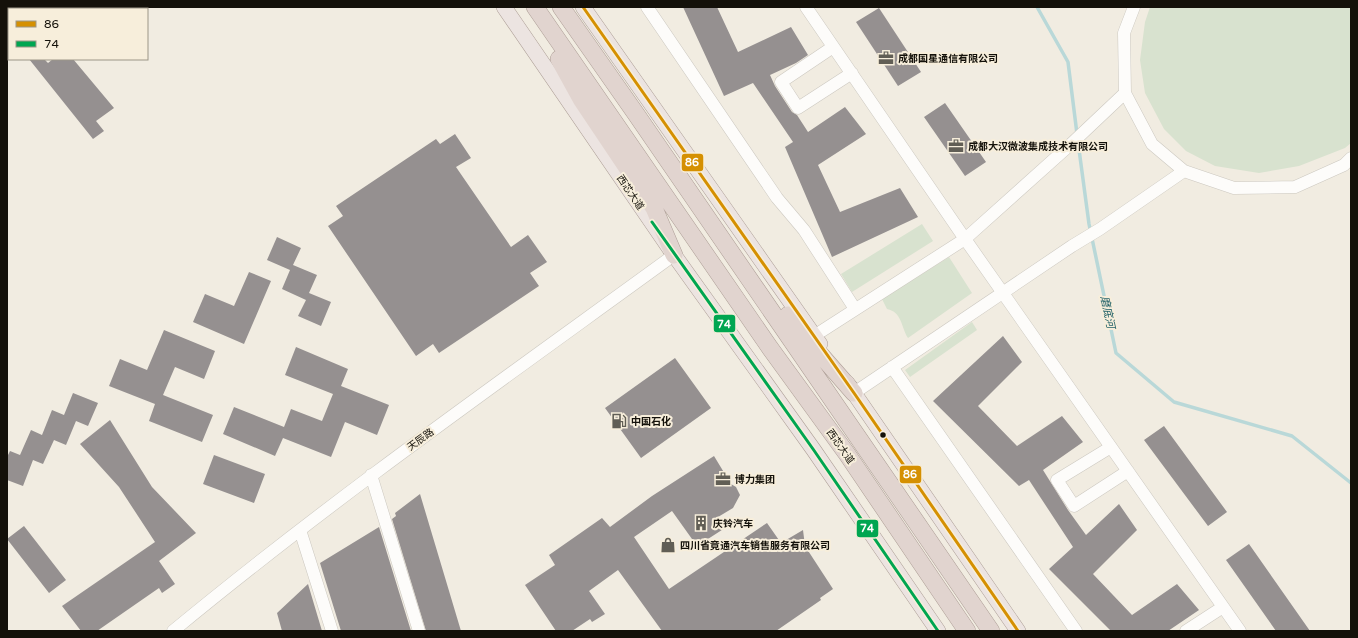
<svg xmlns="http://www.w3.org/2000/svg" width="1358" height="638" font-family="'Varela Round','Noto Sans SC',sans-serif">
<rect width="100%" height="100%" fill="#f1ece1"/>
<!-- green -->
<path fill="#d8e2cf" d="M1150,7H1351V143L1345,148L1299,166L1259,173L1215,166L1186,151L1164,129L1145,93L1140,60L1145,22Z
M922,224L933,241L852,292L841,274Z
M949,257L972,293L908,338C901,327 902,312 887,309L882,299Z
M972,322L977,330L910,377L905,370Z"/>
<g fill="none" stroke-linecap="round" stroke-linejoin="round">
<!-- stream -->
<path stroke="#b9d8d8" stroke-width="3.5" d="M1037,7L1068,62L1077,134
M1078,142L1089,224L1116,353L1174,402L1292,436L1351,483"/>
</g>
<!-- building -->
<path fill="#959090" d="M683,7H717L738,52L791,27L808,55L796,63L770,75L775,86L792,112L797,115L808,132L845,107L866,134L818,165L840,212L900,188L918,217L832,257L785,147L793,142L753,83L724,96Z
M879,8L921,72L898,86L856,22Z
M29,59H44L48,63L53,59H73L114,108L96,121L104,131L93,139Z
M945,103L986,162L965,176L924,117Z
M455,134L471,158L456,167L511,247L528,235L547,262L530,273L539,286L439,353L433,344L416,356L328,226L343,216L336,206L436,139L440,144Z
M277,237L301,248L293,265L317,275L309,293L331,302L321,326L298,316L306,300L282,289L290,270L267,260Z
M249,272L271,281L244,344L193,322L205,294L234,306Z
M164,330L215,351L204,379L175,367L163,395L213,415L202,442L149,421L155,404L109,386L120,359L147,370Z
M1003,336L1022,362L978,406L1017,446L1062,416L1083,442L1043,470L1068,510L1086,535L1119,504L1137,530L1093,574L1132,615L1177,584L1199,610L1168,631H1111L1049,569L1073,547L1029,480L1019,486L933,401Z
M296,347L348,369L341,386L389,405L377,435L345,422L331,457L283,438L275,456L223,434L234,407L284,427L291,409L322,421L333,394L285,375Z
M675,358L711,408L641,458L605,408Z
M73,393L98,403L88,426L76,421L66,445L54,440L43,464L33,460L23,486L7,480V457L10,451L20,455L31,430L42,435L52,410L64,415Z
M110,420L152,487L196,533L159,561L175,584L162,593L159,588L97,631H81L62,606L155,542L119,487L80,444Z
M1164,426L1227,512L1208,526L1144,440Z
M214,455L265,474L254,503L203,484Z
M714,456L731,484L736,487L740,495L733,508L718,517L725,528L697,546L672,511L634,537L669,589L767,523L781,543L803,530L805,546L833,589L820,598L821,600L776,631H662L618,570L589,591L605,614L592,622L590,619L572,631H556L525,585L555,565L549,555L602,518L610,527L652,496Z
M420,494L461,631H426L392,519L396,516L395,513Z
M24,526L66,580L49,593L7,539Z
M379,527L411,631H341L320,563Z
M1249,544L1310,631H1276L1226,560Z
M308,584L322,631H282L277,613Z"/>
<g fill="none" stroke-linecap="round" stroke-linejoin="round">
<!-- minor casing -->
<g stroke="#ccc8c0" stroke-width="13">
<path id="minor" d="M647,7L777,198L804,230L855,309
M806,7L965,239L1240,631
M1134,7L1124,33L1125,93L1152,144L1184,171L1234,188L1295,187L1344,165L1351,158
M833,47L781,82L798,108L852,73
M814,336L965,239L1071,144L1125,93
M892,367L1076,631
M854,393L1072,246L1100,229L1184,171
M1111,447L1057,480L1074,506L1128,471
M371,475L419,631
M300,530L332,631
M173,631C334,498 505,378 674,255
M1186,631L1223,607"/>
</g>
<!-- major casing -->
<g stroke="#ad9e96" stroke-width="16">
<path id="major" d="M504,7L674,255L813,449L938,631
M583,7L820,344
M847,383L1018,631"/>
</g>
<!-- highway casing -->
<g stroke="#ad9e96" stroke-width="18">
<path id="highway" d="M535,7L770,348L847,454L967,631
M561,7L636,114L991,631
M559,59L581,99L654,208L674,255
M788,315L798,329L854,393"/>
</g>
<!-- minor -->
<use href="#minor" stroke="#fdfcfa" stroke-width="12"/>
<!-- major -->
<use href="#major" stroke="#ece4e1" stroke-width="15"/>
<!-- highway -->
<use href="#highway" stroke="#e1d4cf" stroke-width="17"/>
<!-- bus-1 casing -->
<g stroke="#f7eedb" stroke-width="6">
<path id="bus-1" d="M583,7L854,393L1018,631"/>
</g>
<!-- bus-2 casing -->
<g stroke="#f7eedb" stroke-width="6">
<path id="bus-2" d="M652,222L813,449L938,631"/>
</g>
<!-- bus-1 -->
<use href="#bus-1" stroke="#d59002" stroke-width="3"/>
<!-- bus-2 -->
<use href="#bus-2" stroke="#00a651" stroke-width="3"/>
</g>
<!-- icons -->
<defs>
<g id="office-bare" transform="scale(1.2)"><path d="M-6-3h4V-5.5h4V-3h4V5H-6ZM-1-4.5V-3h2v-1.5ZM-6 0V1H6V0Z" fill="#615e55" stroke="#f7eedb" stroke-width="2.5" paint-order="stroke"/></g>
<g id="fuel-bare" transform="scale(1.2)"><path d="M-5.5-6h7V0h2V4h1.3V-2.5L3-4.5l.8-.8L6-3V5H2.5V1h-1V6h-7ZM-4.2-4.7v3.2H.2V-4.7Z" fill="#615e55" stroke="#f7eedb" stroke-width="2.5" paint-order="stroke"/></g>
<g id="building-bare" transform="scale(1.2)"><path d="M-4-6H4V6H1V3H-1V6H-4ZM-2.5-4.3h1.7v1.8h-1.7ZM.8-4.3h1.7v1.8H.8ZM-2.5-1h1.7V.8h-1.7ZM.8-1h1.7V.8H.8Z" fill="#615e55" stroke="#f7eedb" stroke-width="2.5" paint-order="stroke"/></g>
<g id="shop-bare" transform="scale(1.2)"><path d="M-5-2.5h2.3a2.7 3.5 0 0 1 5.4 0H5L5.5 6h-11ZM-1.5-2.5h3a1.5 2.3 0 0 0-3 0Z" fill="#615e55" stroke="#f7eedb" stroke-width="2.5" paint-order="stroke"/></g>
</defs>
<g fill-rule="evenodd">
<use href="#office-bare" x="886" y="58"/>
<use href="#office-bare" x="956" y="146"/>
<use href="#fuel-bare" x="619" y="421"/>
<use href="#office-bare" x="723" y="479"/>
<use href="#building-bare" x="701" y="523"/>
<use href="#shop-bare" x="668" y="545"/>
</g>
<!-- markers -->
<circle fill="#14110a" stroke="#f7eedb" stroke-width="1.5" cx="883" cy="435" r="3.5"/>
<g text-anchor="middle" stroke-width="4" stroke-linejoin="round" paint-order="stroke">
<!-- poi labels -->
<g font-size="10" font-weight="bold" fill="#14110a" stroke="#f7eedb" text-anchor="start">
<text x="898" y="62">成都国星通信有限公司</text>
<text x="968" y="150">成都大汉微波集成技术有限公司</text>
<text x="631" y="425">中国石化</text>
<text x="735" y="483">博力集团</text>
<text x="713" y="527">庆铃汽车</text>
<text x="680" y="549">四川省竟通汽车销售服务有限公司</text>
</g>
<!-- street labels -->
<g font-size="10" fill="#14110a" stroke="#f7eedb">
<text transform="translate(631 192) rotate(56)" y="4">西芯大道</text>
<text transform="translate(420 439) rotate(-36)" y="4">天辰路</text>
<text transform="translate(841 446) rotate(55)" y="4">西芯大道</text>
</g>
<!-- water labels -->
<g font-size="11" font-style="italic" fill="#236268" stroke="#f7eedb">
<text transform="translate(1108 312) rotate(78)" y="4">磨底河</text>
</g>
</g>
<g stroke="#f7eedb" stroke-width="1.5">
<rect x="681" y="153" width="23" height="19" rx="4" fill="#d59002"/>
<rect x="713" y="314" width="23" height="19" rx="4" fill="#00a651"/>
<rect x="899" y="465" width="23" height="19" rx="4" fill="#d59002"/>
<rect x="856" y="519" width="23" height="19" rx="4" fill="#00a651"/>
</g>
<g font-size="11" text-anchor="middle" font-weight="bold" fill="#fff">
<text x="692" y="166">86</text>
<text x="724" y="328">74</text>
<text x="910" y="478">86</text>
<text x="867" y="532">74</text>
</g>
<!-- border -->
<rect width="1358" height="638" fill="none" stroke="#14110a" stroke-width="16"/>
<!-- legend -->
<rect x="8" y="8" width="140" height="52" fill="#f7eedb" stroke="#9c9687"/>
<rect x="16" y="21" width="20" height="6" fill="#d59002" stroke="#9c9687"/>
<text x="44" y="28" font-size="12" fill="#14110a">86</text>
<rect x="16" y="41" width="20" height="6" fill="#00a651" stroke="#9c9687"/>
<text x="44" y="48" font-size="12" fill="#14110a">74</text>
</svg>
